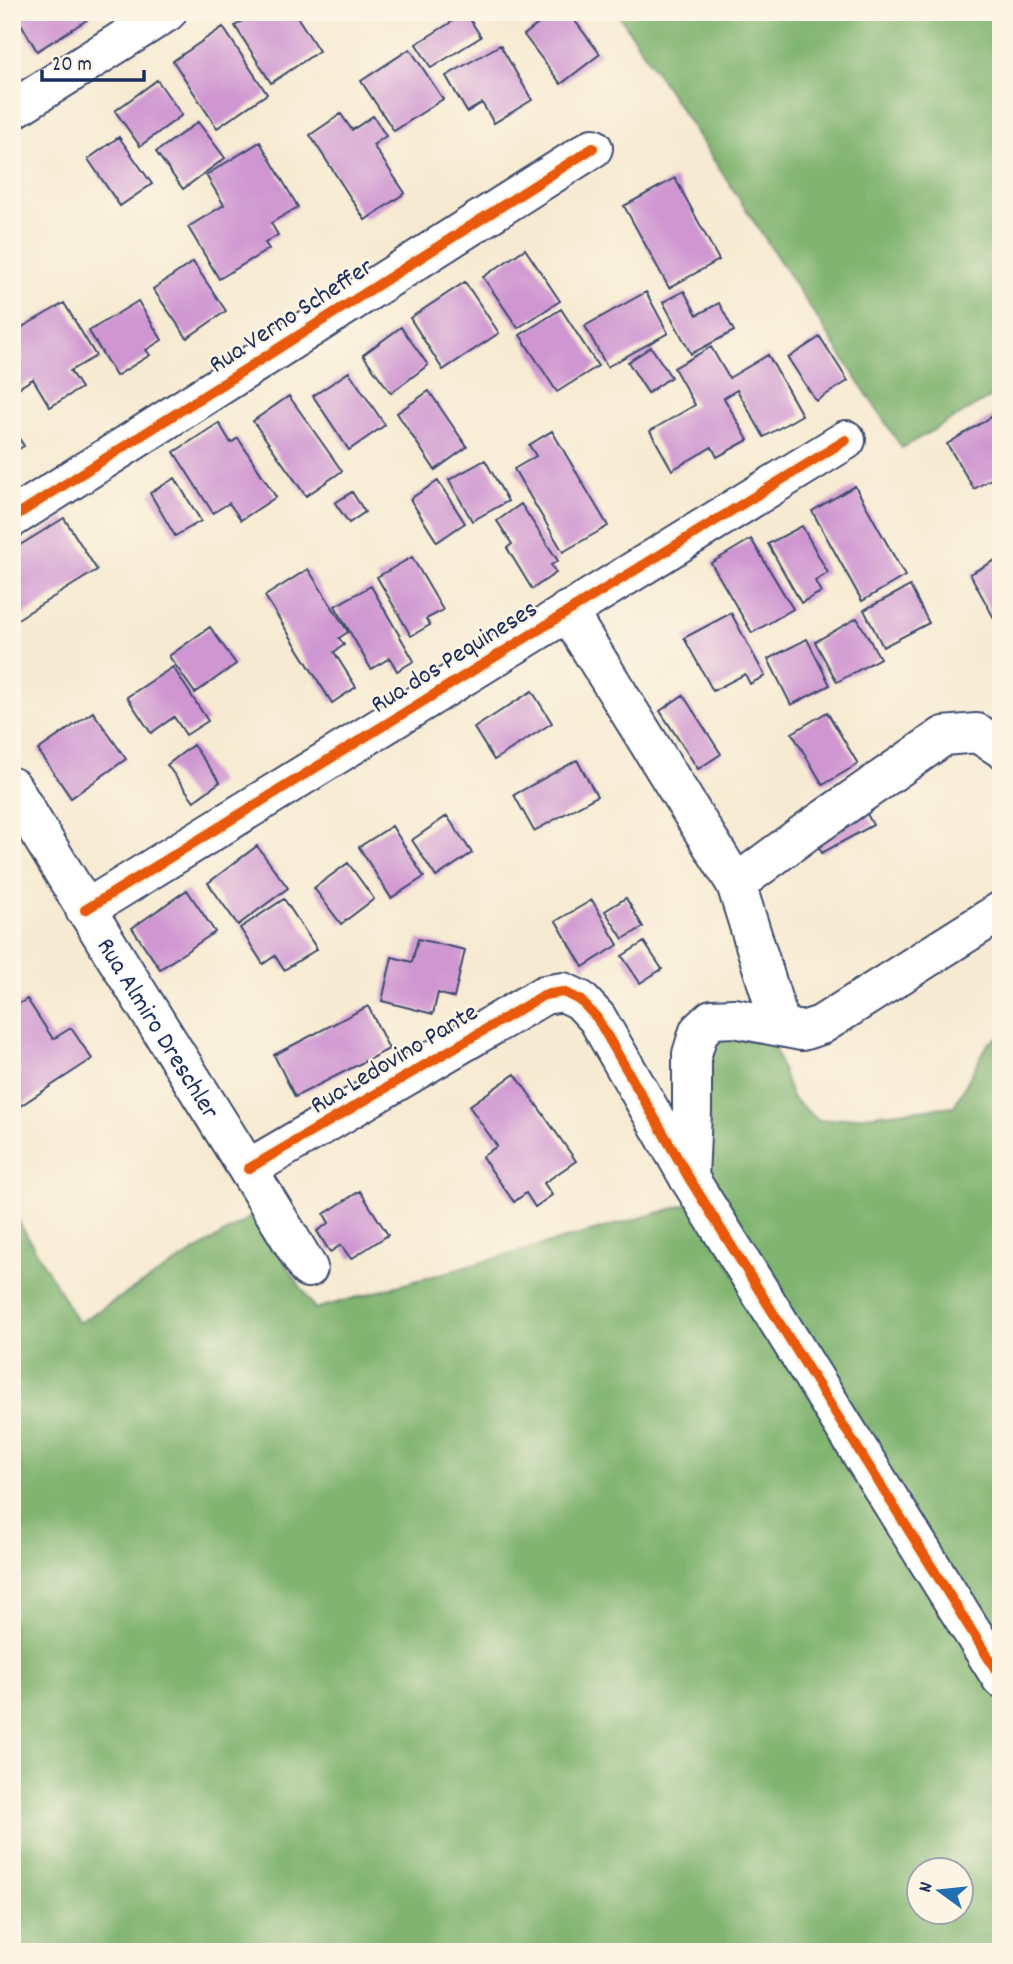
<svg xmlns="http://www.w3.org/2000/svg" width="1013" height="1964" font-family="Dekko,sans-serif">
<rect width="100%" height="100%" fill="#fcf5e5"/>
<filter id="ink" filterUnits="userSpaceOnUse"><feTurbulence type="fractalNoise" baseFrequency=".0143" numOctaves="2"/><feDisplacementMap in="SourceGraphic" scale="14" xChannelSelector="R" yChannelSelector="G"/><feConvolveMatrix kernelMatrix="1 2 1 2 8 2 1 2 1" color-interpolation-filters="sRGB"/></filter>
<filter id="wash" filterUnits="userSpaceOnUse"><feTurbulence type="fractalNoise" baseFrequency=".00686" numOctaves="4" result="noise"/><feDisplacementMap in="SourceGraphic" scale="28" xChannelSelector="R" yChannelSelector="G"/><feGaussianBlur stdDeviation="1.57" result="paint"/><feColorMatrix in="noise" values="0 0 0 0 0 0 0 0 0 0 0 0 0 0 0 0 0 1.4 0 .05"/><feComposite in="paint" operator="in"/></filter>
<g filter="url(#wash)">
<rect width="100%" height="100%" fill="#f7ead2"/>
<!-- forest -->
<path fill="#80b46f" stroke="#4e7266" stroke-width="2" fill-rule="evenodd" d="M617,12H1001V391L902,448Z
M1001,1035V1653L704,1175L708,1064L713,1049L724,1039L772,1041L792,1098L819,1121L954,1106L988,1044Z
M690,1204L1001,1688V1952H12V1210L78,1323L254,1215L315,1309ZM918,1870H960V1912H918Z"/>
<g id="blocks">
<!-- building -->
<path fill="#cf96d1" d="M14,12H87L90,18L37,51Z
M255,12H294L319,51L271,83L235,26Z
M554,12H568L600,54L561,84L524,35Z
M466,13L481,37L431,68L416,44Z
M223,27L267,94L217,128L173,61Z
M500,45L532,100L494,123L482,103L467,112L446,76Z
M410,49L443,99L394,131L361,81Z
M157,80L182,115L140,146L115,111Z
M341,114L352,130L373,116L386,136L373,145L405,193L365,220L310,135Z
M198,122L225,158L183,189L156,152Z
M119,137L152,184L120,206L88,159Z
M260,142L298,207L271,223L278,235L265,243L269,249L219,279L188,227L224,205L206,175Z
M675,178L719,260L669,288L624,206Z
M525,249L560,301L518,328L483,277Z
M193,262L226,311L187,338L153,289Z
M465,282L499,333L443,370L410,318Z
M684,291L697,315L719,303L734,331L691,354L663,302Z
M646,292L668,333L607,367L585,326Z
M138,301L162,340L146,350L150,355L116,376L89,331Z
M64,303L96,356L70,371L81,388L50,407L33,379L12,392V333Z
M561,309L598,366L557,392L520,335Z
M401,327L428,365L391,393L363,355Z
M820,337L848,381L816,401L788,358Z
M651,347L671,377L648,393L628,362Z
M711,347L729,378L768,355L802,415L764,437L737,390L724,398L748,440L717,457L712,447L672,470L650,431L695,405L674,368Z
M349,372L385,425L349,450L313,396Z
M429,391L467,447L435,470L397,413Z
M289,396L342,471L306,496L253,421Z
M1001,411V473L974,489L947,444Z
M219,423L231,443L238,438L276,497L241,520L229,503L213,513L174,452Z
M12,428L24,446L12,453Z
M552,431L608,526L563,552L514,469L536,456L529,445Z
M485,460L508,501L472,521L449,480Z
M175,478L201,521L175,536L150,493Z
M438,481L465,523L437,542L410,499Z
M855,486L905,576L862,601L812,511Z
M352,492L365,512L349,523L335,503Z
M521,504L558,561L551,565L556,573L532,589L507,548L512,544L497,521Z
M64,518L97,570L16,620L12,614V550Z
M802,526L828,573L815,581L821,592L801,603L768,544Z
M751,539L793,609L752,633L711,563Z
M412,557L443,610L426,619L430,625L411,636L377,577Z
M1001,557V631L970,574Z
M308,569L348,632L339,638L344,645L334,652L356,687L332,703L265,596Z
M371,586L414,661L397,671L390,658L371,669L335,606Z
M910,586L929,623L883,647L864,610Z
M731,613L765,676L750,684L745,674L713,691L684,638Z
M857,618L880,658L837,682L815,642Z
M210,627L236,664L195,693L169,656Z
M807,639L830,685L791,705L768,659Z
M173,667L208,721L186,735L174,717L151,733L127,697Z
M532,691L552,723L494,760L474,728Z
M683,695L721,754L698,769L660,711Z
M93,712L126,759L71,798L38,750Z
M827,712L858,764L823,785L792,733Z
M193,745L220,782L194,801L167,765Z
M577,760L597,796L534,831L514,795Z
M865,810L873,825L822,853L814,838Z
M447,816L472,853L436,877L412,840Z
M392,826L424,877L391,898L359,847Z
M257,846L288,888L238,925L208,883Z
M348,863L374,899L341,924L314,888Z
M187,890L215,932L160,969L132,928Z
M626,898L643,927L623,939L605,911Z
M284,899L317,949L284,970L275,956L263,964L240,928Z
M592,900L618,945L583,967L556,921Z
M418,939L465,950L454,998L438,993L433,1014L382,1001L392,957L412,962Z
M644,942L662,969L640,983L622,956Z
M27,999L53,1039L71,1028L92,1059L20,1106L12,1094V1008Z
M368,1006L389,1049L295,1097L274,1055Z
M515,1074L576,1161L544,1183L552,1195L535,1207L526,1193L514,1202L482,1157L497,1146L469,1106Z
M360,1191L388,1235L351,1259L341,1245L330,1252L317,1231L329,1223L324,1214Z"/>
</g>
</g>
<g filter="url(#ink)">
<use href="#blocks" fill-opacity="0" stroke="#3c4b6f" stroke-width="2"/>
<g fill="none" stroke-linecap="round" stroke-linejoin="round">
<!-- minor casing -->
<g stroke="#3c4b6f" stroke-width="42">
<g id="minor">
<path d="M12,110L167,12"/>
<path d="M12,518L593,148"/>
<path d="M567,611L736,884"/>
<path id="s1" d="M12,787C108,949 211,1107 308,1268"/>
<path d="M85,910L846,440"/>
<path d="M781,1027L736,884L806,832L944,736L977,733L1001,748"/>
<path d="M248,1169L544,995L563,992L580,1000L597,1018L689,1178L1001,1678"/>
<path d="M689,1178L692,1112V1054L699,1031L712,1019L734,1018L802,1031L821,1025L1001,911"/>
</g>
</g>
<!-- minor -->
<use href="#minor" stroke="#fff" stroke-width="38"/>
<!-- cycleway casing -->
<g stroke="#fcf5e5" stroke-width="15">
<path id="cycleway" d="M12,518L593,148
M85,910L846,440
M248,1169L544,995L563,992L580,1000L597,1018L689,1178L1001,1678"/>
</g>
<!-- cycleway -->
<use href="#cycleway" stroke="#e8590c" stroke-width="10"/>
</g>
</g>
<g text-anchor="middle" stroke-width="5" stroke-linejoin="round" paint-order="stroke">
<!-- street labels -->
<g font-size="26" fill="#1b2f5e" stroke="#fcf5e5">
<text transform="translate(290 314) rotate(-33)" y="9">Rua Verno Scheffer</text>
<text transform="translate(453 655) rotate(-32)" y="9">Rua dos Pequineses</text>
<text dy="9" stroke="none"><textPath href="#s1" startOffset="282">Rua Almiro Dreschler</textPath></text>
<text transform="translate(393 1057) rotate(-31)" y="9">Rua Ledovino Pante</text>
</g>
</g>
<!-- margin -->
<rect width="1013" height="1964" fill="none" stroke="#fcf5e5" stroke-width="42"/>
<!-- north arrow -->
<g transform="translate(940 1891) rotate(285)"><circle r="33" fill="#fcf5e5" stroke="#a2a6af" stroke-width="2"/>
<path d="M0-5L12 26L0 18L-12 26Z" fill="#1f6fb2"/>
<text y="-10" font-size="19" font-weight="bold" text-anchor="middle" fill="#1b2f5e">N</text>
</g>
<!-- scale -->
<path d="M42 70v10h102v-10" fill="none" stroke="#1b2f5e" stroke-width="3.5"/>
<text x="52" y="70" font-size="21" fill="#1b2f5e" stroke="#fcf5e5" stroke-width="5" paint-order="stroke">20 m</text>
</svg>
